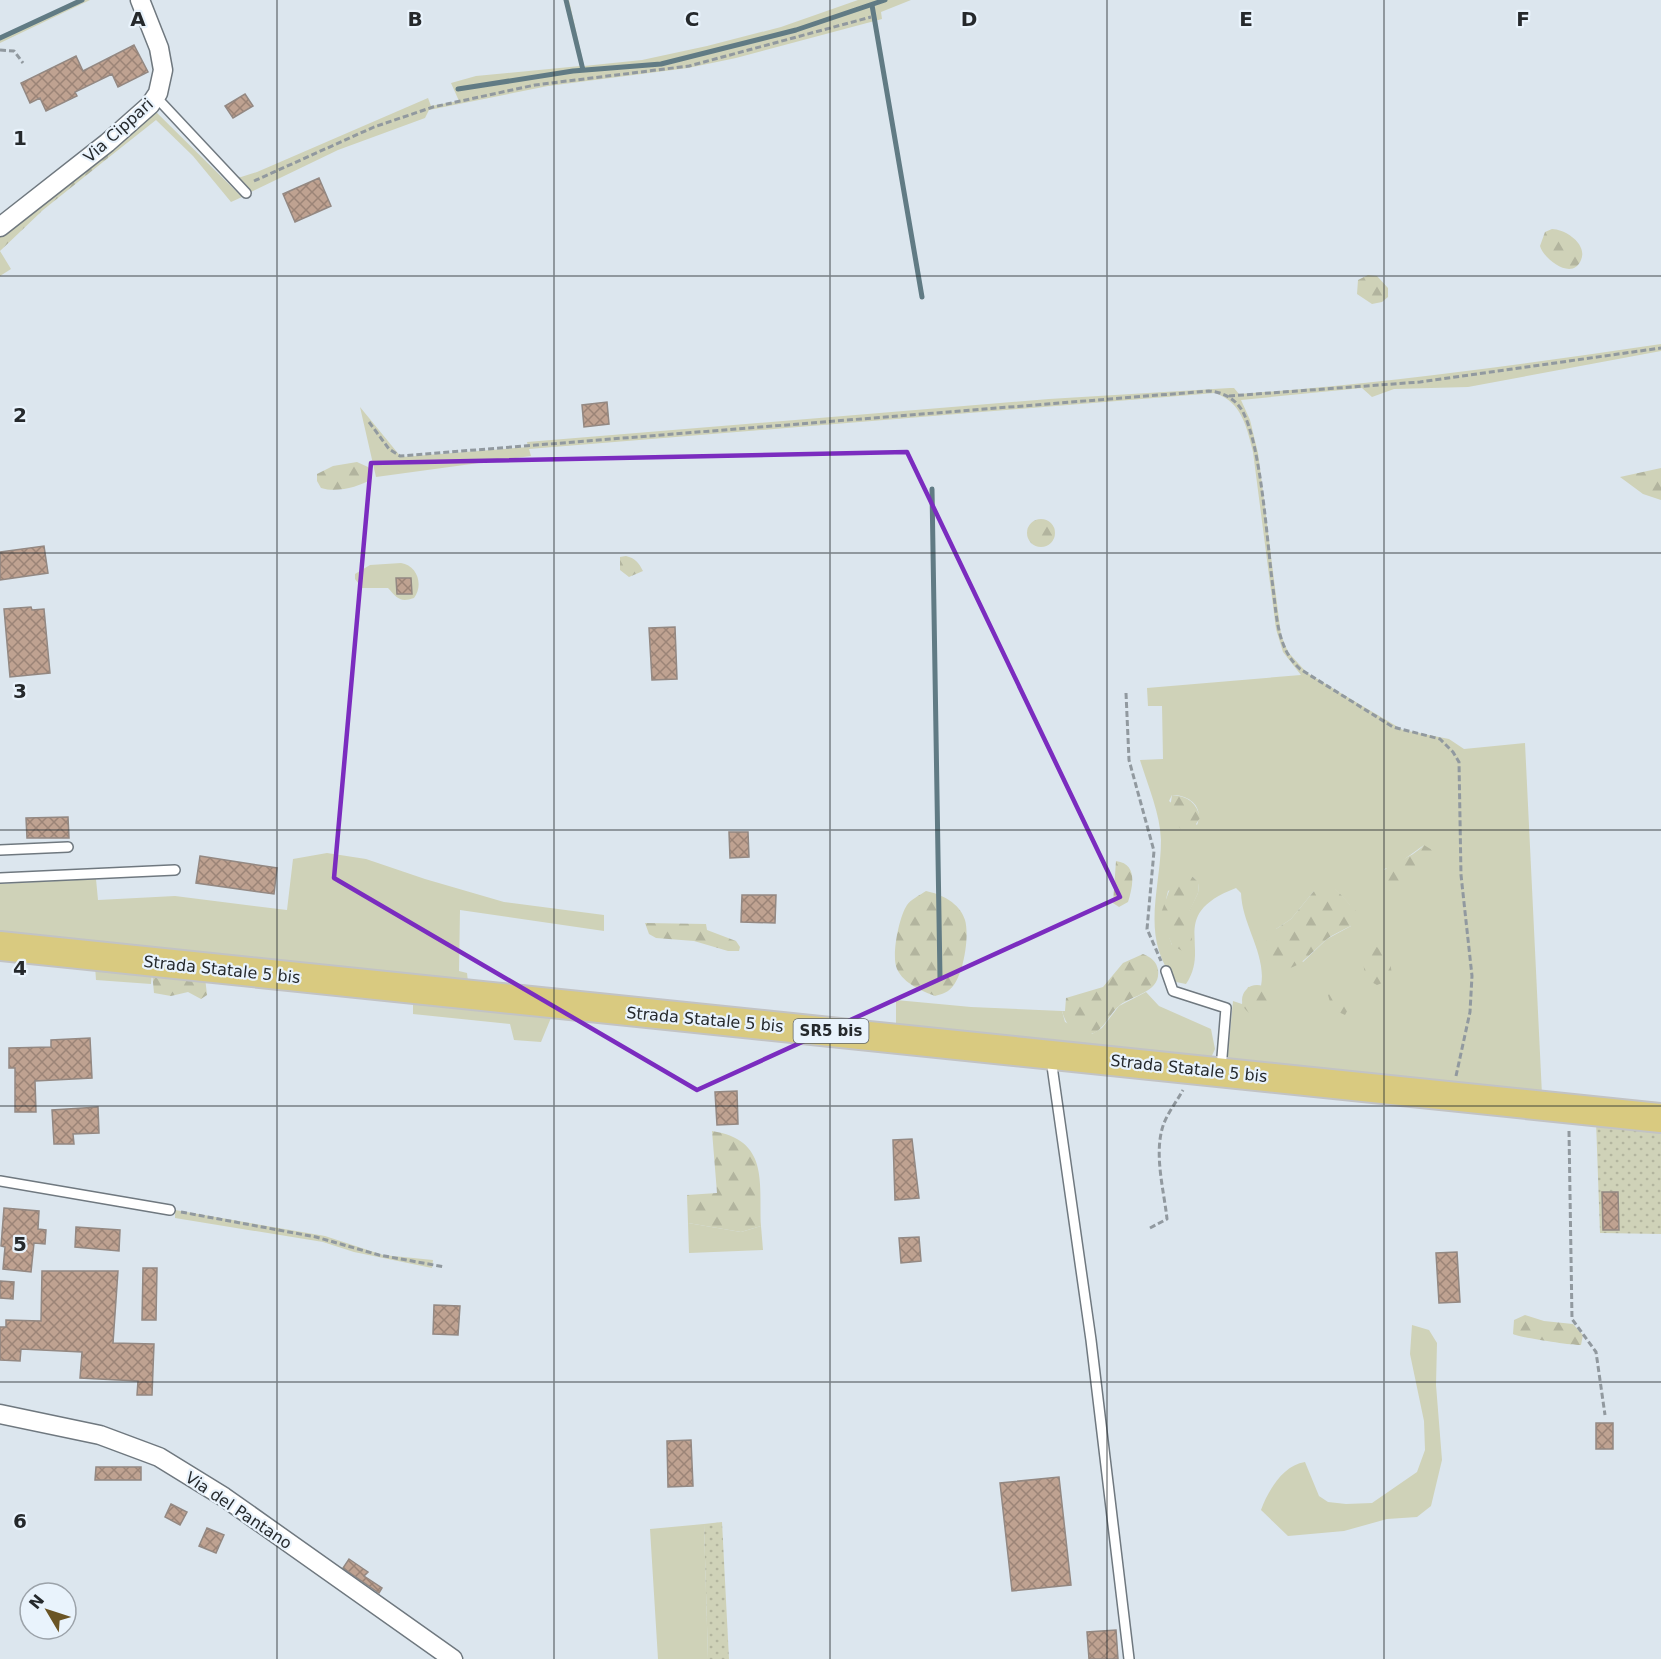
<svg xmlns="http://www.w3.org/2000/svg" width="1661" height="1659" font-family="'DejaVu Sans',sans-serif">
<defs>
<pattern id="forest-firs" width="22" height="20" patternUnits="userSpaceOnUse" patternTransform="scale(1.5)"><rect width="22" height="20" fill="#cfd2b8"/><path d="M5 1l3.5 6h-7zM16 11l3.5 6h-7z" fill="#b2b49e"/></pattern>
<pattern id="park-dots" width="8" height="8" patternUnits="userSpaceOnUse" patternTransform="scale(1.5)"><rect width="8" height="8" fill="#cfd2b8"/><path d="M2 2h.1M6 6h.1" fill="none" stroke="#b2b49e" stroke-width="1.8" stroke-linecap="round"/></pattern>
<pattern id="building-cross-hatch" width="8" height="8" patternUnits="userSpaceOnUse" patternTransform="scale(1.5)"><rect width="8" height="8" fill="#bfa291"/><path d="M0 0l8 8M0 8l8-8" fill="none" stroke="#9b8477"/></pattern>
</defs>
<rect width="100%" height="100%" fill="#dce6ee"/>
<!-- grass -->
<path fill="#cfd2b8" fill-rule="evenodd" d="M78,0H90L0,43V38Z
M566,0H569L584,66L642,60L707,46L781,27L858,0H911L881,12L882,19L736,58L688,68L548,86L429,110L425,118L338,150L249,193L231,176L241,177L257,172L428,98L431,106L459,101L451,83L476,76L580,66Z
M151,107L242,197L231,202L193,156L156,120L108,158V148Z
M1661,344V351L1468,387L1394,389L1372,397L1362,388L1241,400L1250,420L1258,453L1281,635L1288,652L1307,673L1403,730L1449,739L1464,749L1525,743L1542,1095L1227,1065L1233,1001L1242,1004L1248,987L1261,986C1267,955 1242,925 1241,893L1236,888C1166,915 1212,946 1186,984L1176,982C1139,937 1161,890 1161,840C1160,813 1148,786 1140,760L1163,759L1162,706H1148L1147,688L1301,675L1283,652L1276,629L1253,452C1247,428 1242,402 1215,393L529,449L531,456L376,477L360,407L401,457L528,447L527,442L1049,399L1230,388H1234L1239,394C1381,384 1520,365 1661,344ZM1172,795C1190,795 1204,807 1197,825L1169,801ZM1424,845L1390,891L1384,869L1395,866ZM1193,877L1199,884L1198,893L1172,945C1165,927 1163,909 1168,891ZM1335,889L1350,905L1351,926L1327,939L1303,962L1276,929L1291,919L1314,891Z
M401,563C417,565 424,585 414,598C400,603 397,598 388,588H362L355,579V574L370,565Z
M327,853L366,859L425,879L504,902L604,915V931L460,910L459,971L467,973L468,982L0,933V884L96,879L98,900L175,896L287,910L293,859Z
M95,966L152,972L151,984L96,980Z
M1146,992L1159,1006L1211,1029L1215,1049L1210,1060L896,1029V1000L971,1007L1062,1011L1065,1022L1092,1034L1102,1028L1119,1006Z
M413,999L553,1013L541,1042L514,1040L510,1024L413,1014Z
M175,1210L325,1236L383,1255L433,1260L432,1268L354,1252L323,1242L175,1218Z
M688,1223L741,1232L761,1226L763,1250L689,1253Z
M1412,1325L1429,1330L1437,1343L1436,1385L1442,1460L1431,1506L1417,1517L1387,1519L1344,1531L1288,1536L1261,1510C1268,1491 1283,1465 1305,1462L1319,1496L1328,1502L1346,1504L1372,1503L1417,1472L1425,1450L1424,1421L1410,1354Z
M704,1524L708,1659H658L650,1529Z"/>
<!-- forest -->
<path fill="url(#forest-firs)" d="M108,148V158L43,210L0,251L11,269L0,276V229Z
M1552,229C1565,229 1588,244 1581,260C1573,281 1544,260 1540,246L1545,232Z
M1368,275L1377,276L1388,288V297L1382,302L1372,304L1357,294L1358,280Z
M357,462L368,467L372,473V479C358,487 337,493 321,488L317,481V474L333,466Z
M1661,468V500L1643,494L1620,477Z
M1027 533a14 14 0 1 1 28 0a14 14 0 1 1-28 0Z
M626,556C635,558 639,563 643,571L629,577L620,570V557Z
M1172,795C1188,796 1197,803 1200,818L1192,830L1181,829L1169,816Z
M1424,845L1432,850L1434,859L1403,890L1390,891L1375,878C1388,863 1410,860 1424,845Z
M1116,861C1138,864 1133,886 1128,902L1119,907L1113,903Z
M1186,876L1193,877L1199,883L1198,893L1185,921L1192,938L1190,948L1184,952L1172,945L1160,916L1173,880Z
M1330,883L1356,911V922C1348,929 1336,932 1327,939C1306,956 1290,985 1262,957L1264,944L1276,929L1291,919L1314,891L1323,884Z
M926,891C941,894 960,903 965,920C970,937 963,981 948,991C945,993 939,995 935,996C922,991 904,984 897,969C891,956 899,917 907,905C910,900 920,895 926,891Z
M645,923L706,924L707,930L736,941L740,947L739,951H728L694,941L656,938L649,934Z
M1369,947H1377L1389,956L1392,974L1387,981L1377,985C1361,977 1361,962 1369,947Z
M1143,954C1151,957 1157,962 1158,970C1161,992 1133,995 1120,1005C1107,1015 1100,1043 1078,1032C1068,1027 1065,1021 1062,1011H1065L1066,998L1103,987L1123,963Z
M152,972L205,977L207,995L201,999L188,992L171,996L154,993Z
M1242 1000a15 15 0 1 1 30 0a15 15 0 1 1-30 0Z
M1333,992L1345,995L1352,1002L1345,1015L1332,1009L1328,995Z
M712,1131C769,1140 759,1181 761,1226L741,1232L688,1223L687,1195L717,1193Z
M1525,1315L1544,1321L1573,1324L1583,1335L1581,1345C1576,1346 1517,1337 1513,1334L1514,1320Z"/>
<!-- park -->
<path fill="url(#park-dots)" d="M1596,1121L1661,1129V1234L1600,1233Z
M722,1522L729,1659H708L704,1524Z"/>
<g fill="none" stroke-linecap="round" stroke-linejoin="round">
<!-- stream -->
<path stroke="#617b84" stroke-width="5" d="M566,0L583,70
M872,5L922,297
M0,38L82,0
M458,89L573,71L661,64L796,30L885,0
M932,489L940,978"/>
</g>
<!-- building -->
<path fill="url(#building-cross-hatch)" stroke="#938882" stroke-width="1.5" d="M134,45L148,72L118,87L112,74L75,92L77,96L46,111L40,98L30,103L21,83L76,56L83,71Z
M245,94L253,106L233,118L225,106Z
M319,178L331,206L295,222L283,194Z
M607,402L609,424L584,427L582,405Z
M44,546L48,573L0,580V552Z
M396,578H411L412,594H397Z
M31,607L32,610L44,609L50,673L10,677L4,609Z
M675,627L677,679L652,680L649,628Z
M68,817L69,838H27L26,818Z
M729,832H748L749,857L730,858Z
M200,856L277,868L274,894L196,883Z
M742,895H776L775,923L741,922Z
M90,1038L92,1078L35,1081L36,1112H15V1068H9V1048L51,1047V1040Z
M737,1091L738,1124L717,1125L715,1092Z
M98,1107L99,1133L73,1134L74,1144H54L52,1110Z
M912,1139L919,1198L895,1200L893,1140Z
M1602,1192H1618L1619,1230H1603Z
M4,1208L39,1211L38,1229L46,1230L45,1244L34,1243L31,1272L3,1269L5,1247L1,1246Z
M76,1227L120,1230L119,1251L75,1247Z
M919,1237L921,1261L901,1263L899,1238Z
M1457,1252L1460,1302L1439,1303L1436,1253Z
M143,1268H157L156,1320H142Z
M42,1271H118L113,1343L154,1344L152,1395H137L138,1381L80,1378L82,1352L21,1349L20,1361L0,1360V1327H6V1320L41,1321Z
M0,1281L14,1282L13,1299L0,1298Z
M434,1305L460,1306L458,1335L433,1334Z
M1596,1423H1613V1449H1596Z
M691,1440L693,1486L668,1487L667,1441Z
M96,1467H141V1480H95Z
M1059,1477L1071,1585L1012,1591L1000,1483Z
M171,1504L187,1512L180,1525L165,1517Z
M207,1528L224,1535L216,1553L199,1546Z
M349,1559L368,1572L364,1576L382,1588L379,1593L343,1568Z
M1116,1630L1118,1659H1089L1087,1632Z"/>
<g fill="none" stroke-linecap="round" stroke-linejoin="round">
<!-- lane casing -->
<g stroke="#6f787f" stroke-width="12">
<path id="lane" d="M156,97L246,193
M0,850L68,847
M0,878L175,870
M1166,971L1173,991L1226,1008L1221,1069
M1051,1059L1091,1340L1129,1659
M0,1181L170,1210"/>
</g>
<!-- street casing -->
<g stroke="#6f787f" stroke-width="21">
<path id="street" d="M0,227L107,143L150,105L158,93L163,70L159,48L140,0
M0,1414L100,1435L159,1457L224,1497L453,1659"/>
</g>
<!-- primary casing -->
<g stroke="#c2c3c4" stroke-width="32">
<path id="primary" d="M0,946L1661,1118"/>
</g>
<!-- path -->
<path stroke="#91999f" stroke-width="3" stroke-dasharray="6 3" stroke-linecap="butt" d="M0,50L14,51L23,63
M254,181L374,127L433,107L535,85L689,66L871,17
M1229,396L1420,382L1661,348
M369,422L389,449L400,456L1209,391C1223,392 1236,399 1243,412C1262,449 1267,544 1273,588C1277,618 1277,648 1300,669L1393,727L1440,739L1453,752L1459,762L1461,875L1472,976L1470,1012L1456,1076
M1126,693L1129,760L1154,851L1147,929L1161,961
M1569,1131L1572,1319L1596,1352L1605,1415
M181,1212L316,1237L379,1255L445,1267
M1150,1228L1167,1219C1164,1190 1153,1152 1164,1123C1169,1111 1177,1101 1183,1090"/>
<!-- lane -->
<use href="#lane" stroke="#fff" stroke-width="9"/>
<!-- street -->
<use href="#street" stroke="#fff" stroke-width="18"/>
<!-- primary -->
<use href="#primary" stroke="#d9ca80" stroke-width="28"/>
</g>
<!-- marked area -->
<path fill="none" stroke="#7b2cbf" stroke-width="4.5" stroke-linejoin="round" d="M907,452L1120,897L697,1090L334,878L371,463Z"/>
<!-- grid -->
<path fill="none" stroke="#25292c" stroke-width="1.5" stroke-opacity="0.55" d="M277,0V1659M554,0V1659M830,0V1659M1107,0V1659M1384,0V1659M0,276H1661M0,553H1661M0,830H1661M0,1106H1661M0,1382H1661"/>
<g text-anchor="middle" stroke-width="4.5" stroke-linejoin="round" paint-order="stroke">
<!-- shield labels -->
<rect fill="#e9f3fc" stroke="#60666a" stroke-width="1.5" x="793.5" y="1019" width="75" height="24" rx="4.5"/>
<g font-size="15" font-weight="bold" fill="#25292c">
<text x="831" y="1036">SR5 bis</text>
</g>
<!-- street labels -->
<g font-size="16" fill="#25292c" stroke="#e9f3fc">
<text transform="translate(118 130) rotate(-42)" y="6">Via Cippari</text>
<text transform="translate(222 969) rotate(6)" y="6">Strada Statale 5 bis</text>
<text transform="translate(705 1019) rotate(5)" y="6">Strada Statale 5 bis</text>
<text transform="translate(1189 1068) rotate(6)" y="6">Strada Statale 5 bis</text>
<text transform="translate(239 1510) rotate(34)" y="6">Via del Pantano</text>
</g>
</g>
<g font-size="20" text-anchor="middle" font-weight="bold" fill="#25292c" stroke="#e9f3fc" stroke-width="4.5" stroke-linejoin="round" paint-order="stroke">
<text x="138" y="26">A</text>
<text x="415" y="26">B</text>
<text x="692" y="26">C</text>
<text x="969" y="26">D</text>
<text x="1246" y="26">E</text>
<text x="1523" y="26">F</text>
<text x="20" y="145">1</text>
<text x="20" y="422">2</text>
<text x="20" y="698">3</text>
<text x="20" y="975">4</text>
<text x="20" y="1251">5</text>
<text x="20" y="1528">6</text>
</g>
<!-- north arrow -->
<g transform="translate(48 1611) rotate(309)"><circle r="28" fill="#e9f3fc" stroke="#9ba2a9" stroke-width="1.5"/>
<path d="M0-4.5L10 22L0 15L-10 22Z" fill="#6a5424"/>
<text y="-9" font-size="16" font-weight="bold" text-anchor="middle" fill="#25292c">N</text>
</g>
</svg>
